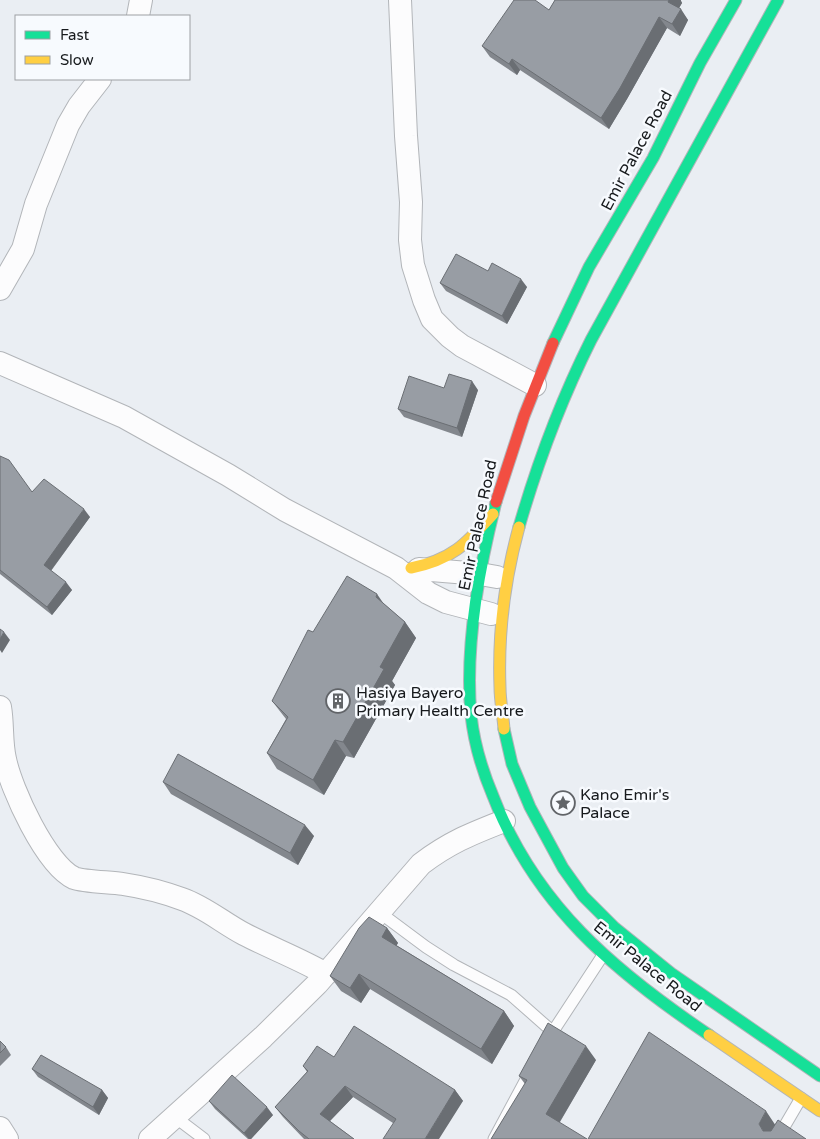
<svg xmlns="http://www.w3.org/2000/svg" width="820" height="1139" font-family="'Varela Round',sans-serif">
<rect width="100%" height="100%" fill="#eaeef3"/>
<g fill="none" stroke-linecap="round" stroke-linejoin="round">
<!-- lane casing -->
<g stroke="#b2b5b9" stroke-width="13">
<path id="lane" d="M379,912L426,947L454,965L511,995L553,1032
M548,1039L603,955
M175,1117L204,1139
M494,1139L531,1070
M777,1139L801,1098"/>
</g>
<!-- street casing -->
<g stroke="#b2b5b9" stroke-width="24">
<path id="street" d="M400,0L406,136L411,202L410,240L413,265L424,300L432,319L450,337L462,346L535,385
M138,16L141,0
M0,289L23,249L36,204L68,125L79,106L100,79
M0,363L124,417L228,475L285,510L396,568L428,593L446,602L491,614
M419,569L480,574L497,577
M0,707C3,724 1,742 5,759C11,789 46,865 74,878C85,882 111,882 123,884C143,887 163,892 182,899C205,907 223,923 244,934C271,948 300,959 326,974
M0,1128L7,1139
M150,1139L263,1037L317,984L421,864C450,842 471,834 504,821"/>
</g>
<!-- fast casing -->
<g stroke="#b2b5b9" stroke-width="13">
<path id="fast" d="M553,343L589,267L653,158L700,63L736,0
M496,502C479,568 465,648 471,715C474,743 482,770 493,796C535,905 614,971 709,1035
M519,527C538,461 560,402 591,340L778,0
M504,729L512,764L530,807L563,868L583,896L614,927L671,973L820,1076"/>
</g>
<!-- slow casing -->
<g stroke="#b2b5b9" stroke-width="13">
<path id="slow" d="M411,568C452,560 466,544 493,514
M504,729C503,715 500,701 500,687C498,634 505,578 519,527
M709,1035L820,1111"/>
</g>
<!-- jam casing -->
<g stroke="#b2b5b9" stroke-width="13">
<path id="jam" d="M496,502L524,416L553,343"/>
</g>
<!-- lane -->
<use href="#lane" stroke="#fcfcfd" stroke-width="11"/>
<!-- street -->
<use href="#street" stroke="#fcfcfd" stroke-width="22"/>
<!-- fast -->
<use href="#fast" stroke="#16e098" stroke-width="11"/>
<!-- slow -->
<use href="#slow" stroke="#ffcf43" stroke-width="11"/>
<!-- jam -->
<use href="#jam" stroke="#f24e42" stroke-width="11"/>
</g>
<!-- wall -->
<path fill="#83878d" d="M555,0H681V1L682,3L679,8L688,20L680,36L667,28L627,99L609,129L520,70L517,75L490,57L482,46L549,10Z
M488,271L527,287L507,324L446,291L440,283Z
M444,388L478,390L462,437L404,417L398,409Z
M32,492L90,517L51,571L72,590L52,615L0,574V519Z
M384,604L405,622L416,638L392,681L395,685L354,758L346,756L324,795L277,769L267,753L286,719L272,701L313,632Z
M163,782L314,836L298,865L171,794Z
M387,928L398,943L396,945L504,1011L514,1026L492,1064L370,989L361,1003L341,991L330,976Z
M0,1041L6,1047L11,1055L0,1066Z
M334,1057L455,1090L463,1101L393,1123L353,1097L330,1121L354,1139H304L283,1117L275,1107L307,1072L303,1066Z
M596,1060L560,1122L491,1139L525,1084L519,1076Z
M32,1069L102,1090L108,1098L99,1115L38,1077Z
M209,1101L273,1115L251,1139H248L215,1109Z"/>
<!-- shaded-wall -->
<path fill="#6a6e73" d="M669,0H681V1L682,3L676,13L668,2Z
M681,9L688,20L680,36L672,24Z
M659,17L667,28L627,99L609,129L601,118Z
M512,59L520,70L517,75L509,64Z
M521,279L527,287L507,324L502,316Z
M472,381L478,390L462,437L457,428Z
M84,509L90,517L49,573L44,565Z
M66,582L72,590L52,615L47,607Z
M377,594L388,610L376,597Z
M405,622L416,638L392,681L395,685L354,758L343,742L380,667Z
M4,632L10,640L2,653L0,650V639Z
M335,740L346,756L324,795L313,780Z
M305,825L314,836L298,865L290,853Z
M387,928L398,943L393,952L382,937Z
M359,974L370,989L361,1003L350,988Z
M504,1011L514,1026L492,1064L481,1049Z
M586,1046L596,1060L556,1128L546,1114Z
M345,1086L353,1097L327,1124L320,1114Z
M102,1090L108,1098L99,1115L93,1107Z
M455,1090L463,1101L439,1139H425Z
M267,1107L273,1115L251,1139H249L244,1133Z
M766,1111L776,1126L770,1138L763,1131L759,1124Z"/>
<!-- building -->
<path fill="#989da4" stroke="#6a6e73" d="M514,0H535L549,10L555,0H669L668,2L681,9L672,24L659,17L620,88L601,118L512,59L509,64L482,46Z
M456,254L488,271L492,263L521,279L502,316L440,283Z
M449,374L472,381L457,428L398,409L409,376L444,388Z
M0,456L9,460L32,492L44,479L84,509L44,565L66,582L47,607L0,570Z
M347,576L377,594L376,597L405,622L380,667L384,669L343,742L335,740L313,780L267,753L288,717L272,701L308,630L313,632Z
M0,629L4,632L0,639Z
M178,754L305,825L290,853L163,782Z
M369,917L387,928L382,937L504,1011L481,1049L359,974L350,988L330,976L359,928Z
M548,1023L586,1046L546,1114L587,1139H491L527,1080L519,1076Z
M354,1026L455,1090L425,1139H383L396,1119L345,1086L320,1114L354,1139H309L299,1131L275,1107L308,1071L303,1066L317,1046L334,1057Z
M649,1032L766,1111L759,1124L763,1131H771L778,1120L806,1139H588Z
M0,1041L6,1047L0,1053Z
M41,1055L102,1090L93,1107L32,1069Z
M232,1075L267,1107L244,1133L209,1101Z"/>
<!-- icons -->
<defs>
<g id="building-ring" transform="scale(1.25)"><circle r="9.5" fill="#f7fafe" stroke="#616468" stroke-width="1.5"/><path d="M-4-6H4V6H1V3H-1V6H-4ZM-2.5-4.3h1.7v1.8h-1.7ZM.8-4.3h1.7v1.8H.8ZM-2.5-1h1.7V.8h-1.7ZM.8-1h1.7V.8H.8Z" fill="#616468"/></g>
<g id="sight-ring" transform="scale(1.25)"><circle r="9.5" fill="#f7fafe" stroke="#616468" stroke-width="1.5"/><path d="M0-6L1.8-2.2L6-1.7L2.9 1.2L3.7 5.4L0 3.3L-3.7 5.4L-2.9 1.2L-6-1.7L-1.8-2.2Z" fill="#616468"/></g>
</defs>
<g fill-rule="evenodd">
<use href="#building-ring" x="338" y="701"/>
<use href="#sight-ring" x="563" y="803"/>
</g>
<g text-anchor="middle" stroke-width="5" stroke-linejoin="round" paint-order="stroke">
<!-- street labels -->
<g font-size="16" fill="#171a1d" stroke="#f7fafe">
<text transform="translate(636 150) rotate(-62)" y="6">Emir Palace Road</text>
<text transform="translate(477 525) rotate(-78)" y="6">Emir Palace Road</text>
<text transform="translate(648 966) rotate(39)" y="6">Emir Palace Road</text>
</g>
<!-- poi labels -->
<g font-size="16" fill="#171a1d" stroke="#f7fafe" text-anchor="start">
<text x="356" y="698">Hasiya Bayero<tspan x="356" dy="18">Primary Health Centre</tspan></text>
<text x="580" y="800">Kano Emir's<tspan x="580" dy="18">Palace</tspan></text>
</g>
</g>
<!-- legend -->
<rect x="15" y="15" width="175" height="65" fill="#f7fafe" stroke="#9da0a4"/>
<rect x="25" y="31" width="25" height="8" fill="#16e098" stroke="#9da0a4"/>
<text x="60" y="40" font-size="15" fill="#171a1d">Fast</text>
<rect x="25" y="56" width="25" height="8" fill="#ffcf43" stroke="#9da0a4"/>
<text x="60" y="65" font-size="15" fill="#171a1d">Slow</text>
</svg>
